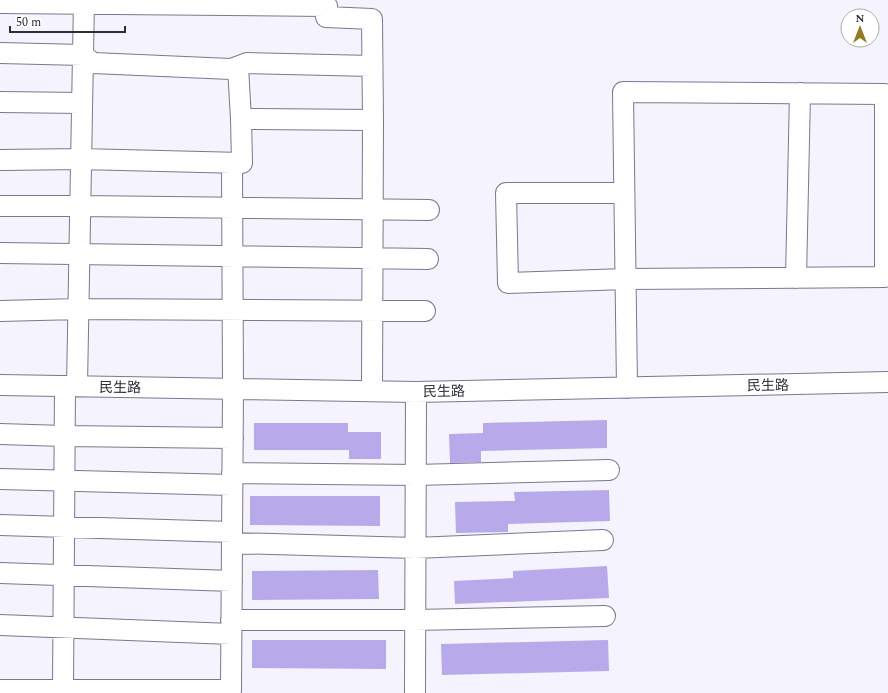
<svg xmlns="http://www.w3.org/2000/svg" width="888" height="693" font-family="Spectral,'Noto Sans SC',serif">
<rect width="100%" height="100%" fill="#f5f3fd"/>
<!-- building -->
<path fill="#b8a9eb" d="M607,420V448L481,451V462L450,463L449,434L483,433V423Z
M254,423H348V432H381V459H349V450H254Z
M609,490L610,521L508,524V532L456,533L455,502L515,501L514,492Z
M250,496H380V526L250,525Z
M607,566L609,598L455,604L454,581L513,578V571Z
M378,570L379,599L252,600V571Z
M252,640H386V669L252,668Z
M608,640L609,671L442,675L441,644Z"/>
<g fill="none" stroke-linecap="round" stroke-linejoin="round">
<!-- minor casing -->
<g stroke="#7c788b" stroke-width="22">
<path id="minor" d="M0,3L327,6L326,17L372,19L373,120L372,391
M0,53L83,55L93,63L231,69L247,63L372,66
M238,67L241,119
M0,102L82,103
M0,160L81,159L242,163L241,119L373,120
M624,193H506L508,283L626,279L885,277V94L623,92C624,190 626,289 627,388
M0,206H80L429,210
M0,253L428,259
M796,278L800,93
M0,311L78,309L425,311
M0,385L416,392L888,382
M77,386L84,0
M0,434L64,436L233,438
M232,473L416,475L609,470
M0,479L232,485
M0,525L232,532
M232,543L415,548L603,540
M0,573L232,581
M231,620H415L605,616
M0,625L231,634
M0,690H231L233,389L232,163
M63,690L65,386
M415,693L416,392"/>
</g>
<!-- minor -->
<use href="#minor" stroke="#fff" stroke-width="20"/>
</g>
<g text-anchor="middle" stroke-width="3" stroke-linejoin="round" paint-order="stroke">
<!-- street labels -->
<g font-size="14" fill="#2e2c34" stroke="#fff">
<text transform="translate(768 385) rotate(-1)" y="5">民生路</text>
<text transform="translate(120 387) rotate(1)" y="5">民生路</text>
<text transform="translate(444 391) rotate(-1)" y="5">民生路</text>
</g>
</g>
<!-- north arrow -->
<g transform="translate(860 28)"><circle r="19" fill="#ffffff" stroke="#ababae"/>
<path d="M0-3L7 15L0 10L-7 15Z" fill="#957a22"/>
<text y="-6" font-size="11" font-weight="bold" text-anchor="middle" fill="#2e2c34">N</text>
</g>
<!-- scale -->
<path d="M10 26v6h115v-6" fill="none" stroke="#2e2c34" stroke-width="2"/>
<text x="16" y="26" font-size="12" fill="#2e2c34" stroke="#ffffff" stroke-width="3" paint-order="stroke">50 m</text>
</svg>
